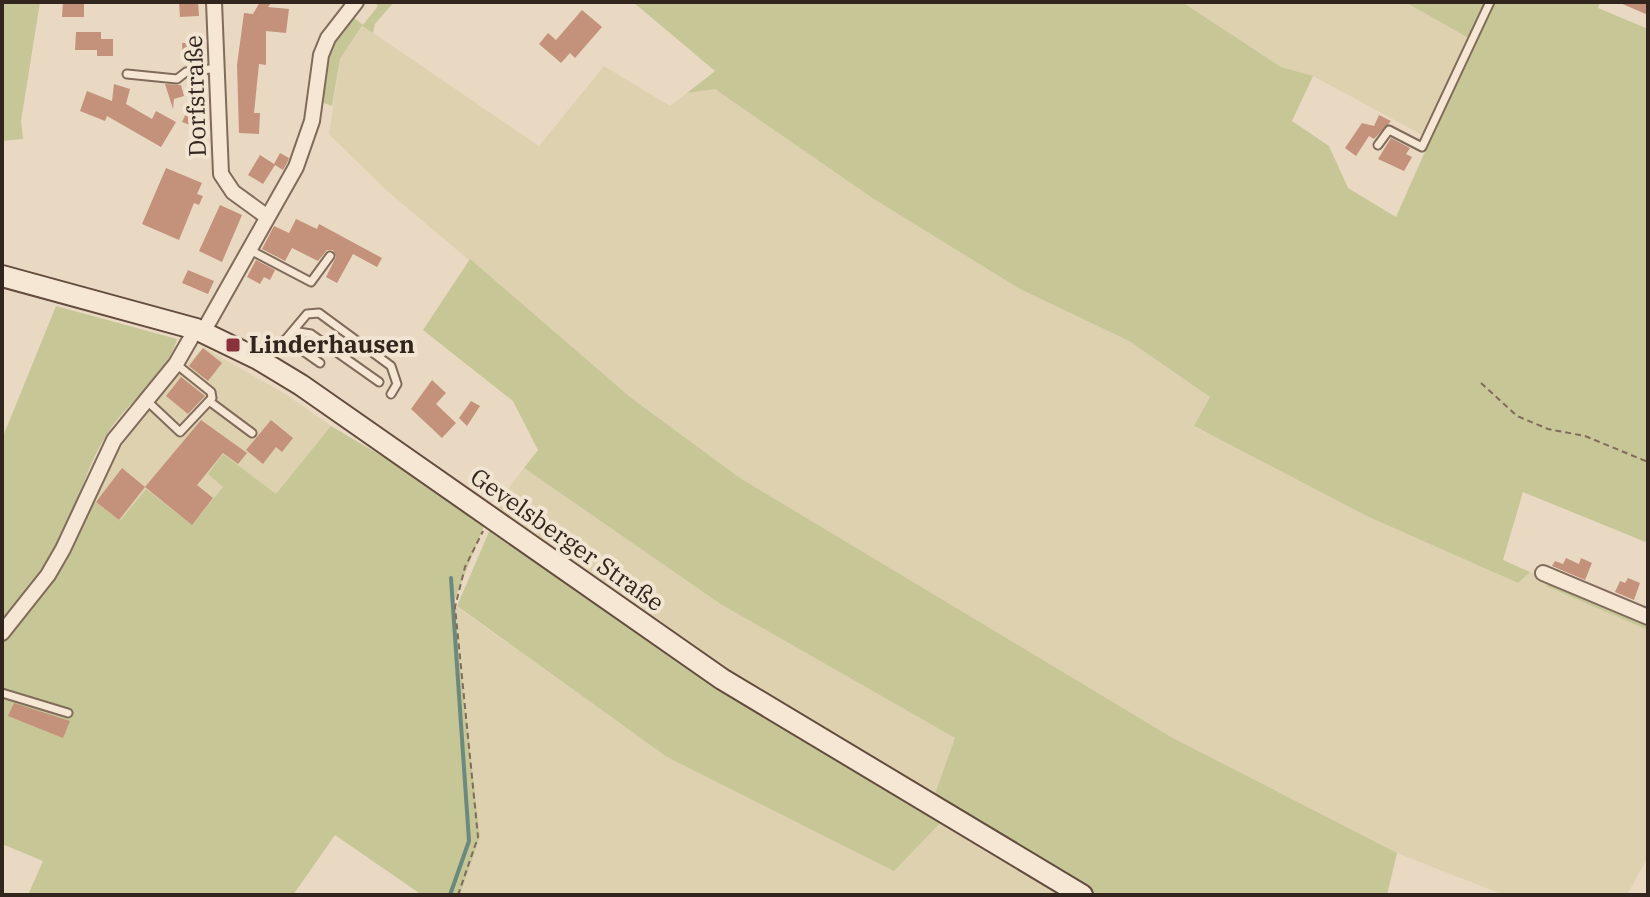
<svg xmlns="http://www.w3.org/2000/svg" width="1650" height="897" font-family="'IBM Plex Serif',serif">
<rect width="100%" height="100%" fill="#e9d9c2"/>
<!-- farmland -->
<path fill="#ded1b0" d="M1182,2H1405L1470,38L1424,136L1313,76L1281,67Z
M363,26L539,146L604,66L670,106L687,93L715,89L1020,289L1129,341L1210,397L1194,427L1517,583L1530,572L1548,580L1546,586L1648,630V857L1627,895H1504L1397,853L1171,737L740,478L630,397L385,189L329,134L340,59Z
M203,347L287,395L331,426L276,495L223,454V487L192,526L146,489L120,522L94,501L102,479L136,423Z
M524,468L722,605L955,738L933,799L805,726L492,510Z
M453,604L667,757L894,870L944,819L1073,895H460L480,837Z"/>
<!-- green -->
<path fill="#c6c697" d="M2,2H40L21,121L23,139L2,141Z
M375,2H394L375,24L373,33L362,26L340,59L332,106L318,101L330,44L353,17L363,25L378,6Z
M633,2H1182L1281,67L1313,76L1292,121L1329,146L1348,188L1396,217L1474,41L1405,2H1600L1598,8L1648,29V543L1523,492L1503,560L1530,572L1518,583L1367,516L1194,426L1210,397L1129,341L1020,289L874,199L715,89L687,93L715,71Z
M470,259L630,397L740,478L1171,737L1397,853L1387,895H1097L933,799L955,738L722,605L524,468L538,450L513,401L423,330Z
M56,306L177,339C167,374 134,397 113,425C94,451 84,482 73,512L86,519L94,501L120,521L146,489L192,525L223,487L208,474L223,454L276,494L331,426L487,518L453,604L480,837L460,895H422L335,835L293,895H28L43,861L2,844V439Z
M492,525L944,819L894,871L667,757L457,606Z
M1548,580L1648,621V630L1546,586Z"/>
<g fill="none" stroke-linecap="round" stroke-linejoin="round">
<!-- stream -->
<path stroke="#6c897e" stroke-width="4" d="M450,895L469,841L451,578"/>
</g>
<!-- building -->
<path fill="#c4917b" d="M63,2H84V17H62Z
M179,2H198L199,16L180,17Z
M260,2H272L268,7L289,9L286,33L266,31V65L259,64L254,113H260L259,134L239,133L237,65L244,13L253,14Z
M1618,2H1648V15Z
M582,10L602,27L575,58L570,53L561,63L539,44L548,33L556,40Z
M76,32H101V39H113V56H97V50H75Z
M182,43H201L202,61H183Z
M114,84L130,89L126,104L152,119L156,111L176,122L161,147L107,116L105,121L80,111L87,91L112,101Z
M165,84L181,85L184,96L174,99L173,109Z
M188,109L209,118L204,130L182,122Z
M1379,115L1391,121L1374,139L1369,136L1356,156L1345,148L1362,123L1374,126Z
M1391,138L1410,148L1406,154L1412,157L1404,171L1378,159Z
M280,153L289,158L287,163L283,170L275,165L263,184L248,175L260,155L274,164Z
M166,168L202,183L197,194L203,196L199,205L194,203L179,240L142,224Z
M220,205L242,215L222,262L199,251Z
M296,219L317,229L319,224L382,258L377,267L353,254L337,283L326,277L336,257L333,250H327L318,261L292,248L285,261L262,249L274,226L289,233Z
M256,260L275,270L270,280L264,277L260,284L247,277Z
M188,270L214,281L208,294L182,283Z
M203,348L222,363L208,381L189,366Z
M181,377L205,396L188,414L166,396Z
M432,380L446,393L436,404L456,423L442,438L411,409Z
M471,401L480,406L467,426L459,418Z
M201,420L247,453L238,464L223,453L197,485L213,498L192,525L145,487Z
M271,420L293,438L282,452L276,447L263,464L246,450Z
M122,468L145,487L119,520L96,502Z
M1566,558L1579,564L1581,558L1592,563L1585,580L1552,566L1555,561L1563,564Z
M1628,578L1640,583L1634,600L1615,592L1620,581L1625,583Z
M14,703L70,721L63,738L8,716Z"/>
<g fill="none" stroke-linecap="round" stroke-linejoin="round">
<!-- lane casing -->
<g stroke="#816b5b" stroke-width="11">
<path id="lane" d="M127,74L177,79L186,72L218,68
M1378,145L1389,130L1422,147L1490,2
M250,250L311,282L330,256
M293,331L311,334L379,382
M286,339L320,363
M259,357L286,339L307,314L319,313L391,366L397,384L391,394
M146,400L180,432L212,398L211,392L176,364
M209,401L252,433
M2,693L68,713"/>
</g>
<!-- street casing -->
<g stroke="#816b5b" stroke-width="18">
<path id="street" d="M214,2L221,174L233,192L266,216
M203,332L296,167L312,121L321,55L328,38L356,2
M1543,573L1648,617
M2,633L48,575L63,549L114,440L176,364L196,329"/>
</g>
<!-- secondary casing -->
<g stroke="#634c3e" stroke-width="24">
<path id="secondary" d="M2,276L196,329L258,359L301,385L722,679L1082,895"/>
</g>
<!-- path -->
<path stroke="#816b5b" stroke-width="2" stroke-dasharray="6 4" stroke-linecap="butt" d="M1481,383L1517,416L1548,429L1585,436L1648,462
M458,895L478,837L455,607L465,567L483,531"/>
<!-- lane -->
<use href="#lane" stroke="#f5e7d4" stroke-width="7"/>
<!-- street -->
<use href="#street" stroke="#f5e7d4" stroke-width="14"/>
<!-- secondary -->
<use href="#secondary" stroke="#f5e7d4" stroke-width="20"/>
</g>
<!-- markers -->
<rect fill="#8a313c" stroke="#f1e4d1" stroke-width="3" x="225" y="337" width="16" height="16" rx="4"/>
<g text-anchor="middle" stroke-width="8" stroke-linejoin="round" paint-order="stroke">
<!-- street labels -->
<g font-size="24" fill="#32251e" stroke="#f1e4d1">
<text transform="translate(196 96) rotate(-92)" y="8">Dorfstraße</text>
<text transform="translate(567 540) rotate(35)" y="8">Gevelsberger Straße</text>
</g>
<!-- poi labels -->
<g font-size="24" font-weight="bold" fill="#32251e" stroke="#f1e4d1" text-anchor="start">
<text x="249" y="353">Linderhausen</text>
</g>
</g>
<!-- border -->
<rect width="1650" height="897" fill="none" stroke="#32251e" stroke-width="8"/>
</svg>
